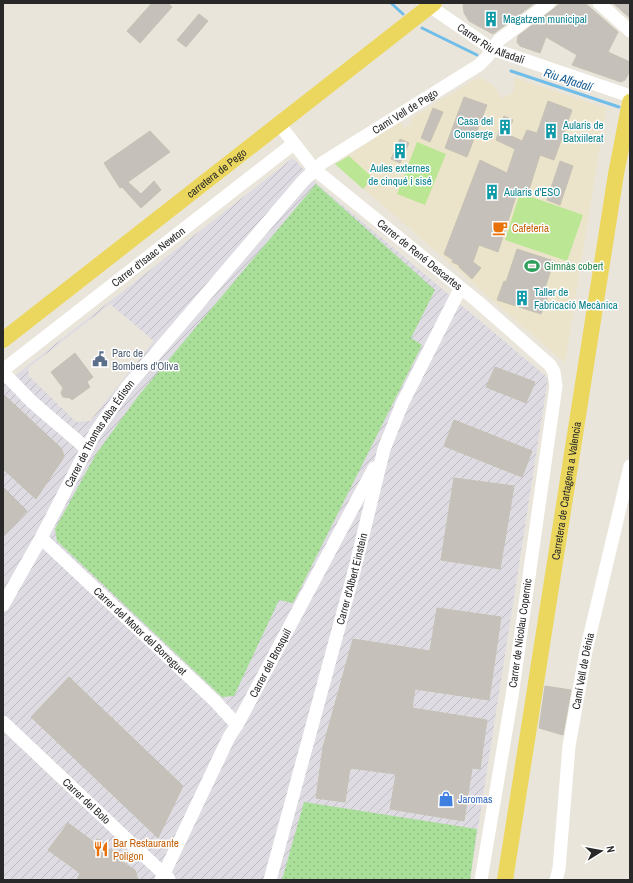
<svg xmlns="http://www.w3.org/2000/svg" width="633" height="883" font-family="'Archivo Narrow',sans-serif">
<defs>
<pattern id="industrial-furrows" width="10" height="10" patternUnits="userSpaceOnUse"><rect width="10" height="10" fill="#dedbe2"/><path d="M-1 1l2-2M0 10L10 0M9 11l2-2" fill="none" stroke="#bebcc2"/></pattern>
<pattern id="grass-dots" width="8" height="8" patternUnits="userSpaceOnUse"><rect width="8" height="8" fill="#a9df98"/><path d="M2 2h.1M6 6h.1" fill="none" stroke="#91bf83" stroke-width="1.8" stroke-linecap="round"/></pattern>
</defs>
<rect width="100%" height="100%" fill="#eae5da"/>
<!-- industrial -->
<path fill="url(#industrial-furrows)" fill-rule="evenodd" d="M293,158L316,183L548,378L470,880H3V385ZM110,304L154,341L90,421L76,422L29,376L28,368Z"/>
<!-- education -->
<path fill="#ece4ca" d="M479,77L493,85L502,99L513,92L515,78L606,108L565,363L335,164L400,122L404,128L412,122L410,119Z"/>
<!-- grass -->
<path fill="url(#grass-dots)" d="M316,184L435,290L411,338L422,345L293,603L279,600L234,696L222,697L57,541L55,529L96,454L139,395Z
M304,802L477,829L470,880H282Z"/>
<!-- pitch -->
<path fill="#bbe694" d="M417,142L446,154L425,205L397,194Z
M349,156L373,178L363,189L335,164Z
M520,193L583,215L567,261L505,240Z"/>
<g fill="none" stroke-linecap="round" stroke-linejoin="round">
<!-- stream -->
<path stroke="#70bde9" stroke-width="3" d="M391,3L403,14
M422,28L477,55
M511,71L619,107"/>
</g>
<!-- building -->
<path fill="#c5c1ba" stroke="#c5c1b4" d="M152,3H168L172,7L140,43L127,31Z
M463,3H535L493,34L469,21L464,13Z
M561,3H585L618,32L608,52L630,62V71L625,80L621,82L572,65L577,55L546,37L540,53L520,46L517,42L518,36Z
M613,3H630V18L622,11Z
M199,14L208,21L186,47L177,40Z
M464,97L487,105L467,157L445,148Z
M548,101L572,110L554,160L540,155L528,193L518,190L498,252L479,245L473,262L481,268L472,279L459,267V265L452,262L453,260L444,254L480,160L507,173L515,149L496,140L504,116L513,120L507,134L522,141L527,130L537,133Z
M433,108L443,112L430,142L421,138Z
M150,131L170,152L128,182L141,194L154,181L161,190L141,208L122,187L120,188L104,163Z
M400,139L409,143L400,163L391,159Z
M560,161L573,166L560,205L547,200Z
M517,249L554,261L543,294L548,296L541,314L497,300L504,281L506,282Z
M75,353L93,377L87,382L90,387L72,400L70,398L63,397L61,393L63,388L51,372Z
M495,367L535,382L526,403L486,387Z
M3,394L62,449L64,457L36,499L3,469Z
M454,420L532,451L522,477L444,446Z
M454,478L514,486L500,569L441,560Z
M3,487L27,511L3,537Z
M437,608L501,617L489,700L415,689L412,708L487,720L480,769L472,768L464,821L390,809L396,774L350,768L345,802L316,798L323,747L353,639L430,651Z
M69,677L183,786L158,838L31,717Z
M545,686L571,690L563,735L539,728Z
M68,823L95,843L97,839L108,844L106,848L116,852L115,855L122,858L121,861L135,870L138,880H77L80,873L48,850Z"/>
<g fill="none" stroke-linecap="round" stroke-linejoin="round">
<!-- minor -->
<g stroke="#fff" stroke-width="13">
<path id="s1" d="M425,3L492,49L630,96"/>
<path d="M599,3L630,31"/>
<path id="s2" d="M279,124L314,169L477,301L550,365L554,372L556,386L512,696L481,880"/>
<path id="s3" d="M3,370L293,144"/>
<path d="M3,372L32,402L87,449"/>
<path id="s4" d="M41,538L215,701L237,725"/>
<path id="s5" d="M3,605L41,538L95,433L127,387L303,181L322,163L479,65L487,57L499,40L549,3"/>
<path id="s6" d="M3,722L169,879"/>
<path id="s7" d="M161,880L229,737L237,725L374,468"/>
<path id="s8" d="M270,880L354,572L384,449L402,404L460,289"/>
<path id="s9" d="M556,880L559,869L569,746L586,651L630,466"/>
</g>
<!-- major -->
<g stroke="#ebd75e" stroke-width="16">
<path id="s10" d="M3,340L434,3"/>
<path id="s11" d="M505,880L616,174L630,102"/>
</g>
</g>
<!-- icons -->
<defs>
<g id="building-bare" transform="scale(1.2)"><path d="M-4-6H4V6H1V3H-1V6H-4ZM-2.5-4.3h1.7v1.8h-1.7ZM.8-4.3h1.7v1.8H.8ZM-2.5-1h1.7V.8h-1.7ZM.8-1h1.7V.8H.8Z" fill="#0f9aa8" stroke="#fff" stroke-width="2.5" paint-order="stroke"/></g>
<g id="cafe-bare" transform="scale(1.2)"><path d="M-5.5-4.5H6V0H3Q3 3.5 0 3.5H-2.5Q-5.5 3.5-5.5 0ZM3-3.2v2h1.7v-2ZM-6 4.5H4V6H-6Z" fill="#e8710a" stroke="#fff" stroke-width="2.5" paint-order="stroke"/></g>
<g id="stadium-bare" transform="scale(1.2)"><path d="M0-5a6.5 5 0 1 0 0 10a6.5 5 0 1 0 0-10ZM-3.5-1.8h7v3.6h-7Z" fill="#2e9e5b" stroke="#fff" stroke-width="2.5" paint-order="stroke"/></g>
<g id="civic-bare" transform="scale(1.2)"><path d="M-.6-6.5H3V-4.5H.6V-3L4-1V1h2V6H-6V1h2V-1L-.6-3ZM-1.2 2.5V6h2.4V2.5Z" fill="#5c6f8a" stroke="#fff" stroke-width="2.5" paint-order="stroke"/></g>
<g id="shop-bare" transform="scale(1.2)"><path d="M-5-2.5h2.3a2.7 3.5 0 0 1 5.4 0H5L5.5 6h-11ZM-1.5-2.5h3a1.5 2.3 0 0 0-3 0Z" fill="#3f7fe0" stroke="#fff" stroke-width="2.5" paint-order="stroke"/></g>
<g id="restaurant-bare" transform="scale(1.2)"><path d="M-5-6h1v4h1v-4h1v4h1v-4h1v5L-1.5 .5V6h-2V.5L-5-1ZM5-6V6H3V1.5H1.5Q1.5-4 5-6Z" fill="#e8710a" stroke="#fff" stroke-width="2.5" paint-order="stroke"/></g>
</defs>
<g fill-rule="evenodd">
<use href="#building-bare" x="491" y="19"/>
<use href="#building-bare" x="505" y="127"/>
<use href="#building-bare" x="551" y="131"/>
<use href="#building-bare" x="400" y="151"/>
<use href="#building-bare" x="492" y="192"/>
<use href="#cafe-bare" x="500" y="228"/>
<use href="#stadium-bare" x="532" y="266"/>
<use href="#building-bare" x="522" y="298"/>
<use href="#civic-bare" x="100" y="359"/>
<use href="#shop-bare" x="446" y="799"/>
<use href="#restaurant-bare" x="101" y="849"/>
</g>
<g text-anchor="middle" stroke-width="3" stroke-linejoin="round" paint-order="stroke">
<!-- culture labels -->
<g font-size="11" fill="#0d838f" stroke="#fff" text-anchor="start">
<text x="503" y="23">Magatzem municipal</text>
<text x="493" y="125" text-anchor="end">Casa del<tspan x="493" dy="13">Conserge</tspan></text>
<text x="563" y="129">Aularis de<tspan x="563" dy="13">Batxiilerat</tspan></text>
<text x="400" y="172" text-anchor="middle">Aules externes<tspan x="400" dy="13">de cinqué i sisé</tspan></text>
<text x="504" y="196">Aularis d'ESO</text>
<text x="534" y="296">Taller de<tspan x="534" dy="13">Fabricació Mecànica</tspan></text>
</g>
<!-- street labels -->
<g font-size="11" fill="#282828" stroke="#fff">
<text dy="4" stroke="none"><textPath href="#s1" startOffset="78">Carrer Riu Alfadalí</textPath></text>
<text dy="4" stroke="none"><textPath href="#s5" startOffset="646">Camí Vell de Pego</textPath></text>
<text dy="4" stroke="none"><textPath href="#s10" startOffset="271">carretera de Pego</textPath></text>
<text dy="4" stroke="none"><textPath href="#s2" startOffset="193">Carrer de René Descartes</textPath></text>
<text dy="4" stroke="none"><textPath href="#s3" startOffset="184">Carrer d'Isaac Newton</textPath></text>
<text dy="4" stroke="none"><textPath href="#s5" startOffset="197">Carrer de Thomas Alba Édison</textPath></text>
<text dy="4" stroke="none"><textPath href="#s11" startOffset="394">Carretera de Cartagena a Valencia</textPath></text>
<text dy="4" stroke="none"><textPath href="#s8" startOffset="312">Carrer d'Albert Einstein</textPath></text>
<text dy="4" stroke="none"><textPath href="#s4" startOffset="136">Carrer del Motor del Borreguet</textPath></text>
<text transform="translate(520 633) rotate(-82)" y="4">Carrer de Nicolau Copernic</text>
<text dy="4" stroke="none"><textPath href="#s7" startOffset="243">Carrer del Brosquil</textPath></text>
<text dy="4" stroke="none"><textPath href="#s9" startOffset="211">Camí Vell de Dénia</textPath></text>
<text dy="4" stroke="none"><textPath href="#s6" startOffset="115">Carrer del Bolo</textPath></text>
</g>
<!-- food labels -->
<g font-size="11" fill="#c56008" stroke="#fff" text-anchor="start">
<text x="512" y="232">Cafeteria</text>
<text x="113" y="847">Bar Restaurante<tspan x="113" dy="13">Polígon</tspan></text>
</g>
<!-- leisure labels -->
<g font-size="11" fill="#27864d" stroke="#fff" text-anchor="start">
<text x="544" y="270">Gimnàs cobert</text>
</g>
<!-- service labels -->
<g font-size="11" fill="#4e5e75" stroke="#fff" text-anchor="start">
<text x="112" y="357">Parc de<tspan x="112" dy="13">Bombers d'Oliva</tspan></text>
</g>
<!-- shop labels -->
<g font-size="11" fill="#366cbe" stroke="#fff" text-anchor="start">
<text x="458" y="803">Jaromas</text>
</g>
<!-- water labels -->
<g font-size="12" font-style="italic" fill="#125a92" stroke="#fff">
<text transform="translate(568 80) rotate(18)" y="4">Riu Alfadalí</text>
</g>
</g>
<!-- border -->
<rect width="633" height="883" fill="none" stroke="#282828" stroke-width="8"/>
<!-- north arrow -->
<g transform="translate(601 851) rotate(79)" stroke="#ffffff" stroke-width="3" paint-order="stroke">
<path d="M0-3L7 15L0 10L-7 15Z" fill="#282828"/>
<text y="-6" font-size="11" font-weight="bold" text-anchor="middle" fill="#282828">N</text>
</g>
</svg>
